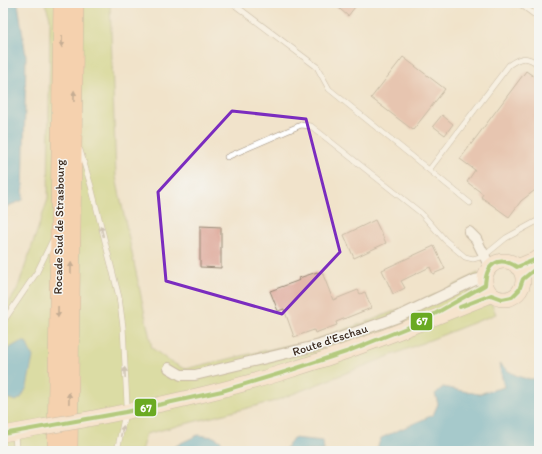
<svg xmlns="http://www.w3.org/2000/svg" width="542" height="454" viewBox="0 0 542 454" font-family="Itim,sans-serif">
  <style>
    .green { fill: #c2d275; stroke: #7e7e4a }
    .water { fill: #4ea9cc; stroke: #446a75 }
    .building { fill: #dca191 }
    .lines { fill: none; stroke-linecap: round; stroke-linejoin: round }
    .service-casing { stroke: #968674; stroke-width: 6 }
    .minor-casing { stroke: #968674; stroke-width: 12 }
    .secondary-casing { stroke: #968674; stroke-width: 16 }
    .trunk-casing { stroke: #968674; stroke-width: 18 }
    .service { stroke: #fff; stroke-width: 5 }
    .minor { stroke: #fff; stroke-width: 10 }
    .secondary { stroke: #fde4d1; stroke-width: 15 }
    .trunk { stroke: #fbbb8c; stroke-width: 17 }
    .secondary-bridge-casing { stroke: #968674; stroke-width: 16; stroke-linecap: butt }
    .secondary-bridge { stroke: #fde4d1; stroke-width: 15 }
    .bus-1-casing { stroke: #f6f6f2; stroke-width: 7 }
    .bus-1 { stroke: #6aaa22; stroke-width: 4 }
    .oneway { fill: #916b50 }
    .oneway2 { fill: #a79f9a }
    .marked { fill: none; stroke: #7b2cbf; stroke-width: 3; stroke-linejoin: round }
    .labels { text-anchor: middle; stroke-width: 3; stroke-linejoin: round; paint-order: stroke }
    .street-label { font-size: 12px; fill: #3b2a1e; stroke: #f6f6f2 }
    .line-badge { stroke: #f6f6f2; stroke-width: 1.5 }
    .badge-label { font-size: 11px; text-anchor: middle; font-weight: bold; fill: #fff }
  </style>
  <rect width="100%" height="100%" fill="#f6f6f2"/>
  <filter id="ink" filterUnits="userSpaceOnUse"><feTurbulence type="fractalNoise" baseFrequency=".025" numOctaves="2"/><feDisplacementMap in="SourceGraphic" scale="8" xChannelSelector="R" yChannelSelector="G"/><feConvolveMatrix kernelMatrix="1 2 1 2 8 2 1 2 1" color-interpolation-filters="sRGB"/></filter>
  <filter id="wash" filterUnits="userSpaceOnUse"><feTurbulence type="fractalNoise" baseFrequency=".012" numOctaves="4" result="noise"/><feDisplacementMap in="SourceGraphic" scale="16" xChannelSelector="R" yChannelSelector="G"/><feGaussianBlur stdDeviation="0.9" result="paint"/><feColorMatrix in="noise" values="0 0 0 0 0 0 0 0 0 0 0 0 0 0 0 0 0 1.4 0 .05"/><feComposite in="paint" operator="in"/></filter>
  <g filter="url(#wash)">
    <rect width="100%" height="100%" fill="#f1e3cb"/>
    <!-- green -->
    <path class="green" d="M45,3H110L116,177L152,348L169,361L185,369L285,346L302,345L372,320L440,293L478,273L496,314L275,401L146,434L141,451H3V312L17,290L48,199L50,18Z"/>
    <!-- water -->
    <path class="water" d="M3,3H18L26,56L23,200L3,208Z
      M20,342H26L33,357L27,387L21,398L16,401L3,397V362L8,349Z
      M499,364C511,373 523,382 539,378V451H376L381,438L433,415L438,404L435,394L443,387L478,394L504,387Z
      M198,435L214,437L221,441L224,451H167L183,442Z
      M293,438L323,441L324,451H284Z"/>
    <g id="blocks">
      <!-- building -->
      <path class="building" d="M333,3H358L348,16Z
        M403,57L445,89L413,130L371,98Z
        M526,71L539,80V187L521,201L509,217L481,197L483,194L467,182L475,170L460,159Z
        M442,115L453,124L445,135L433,126Z
        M375,220L386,243L354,258L344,235Z
        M200,226L221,227V268L200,267Z
        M434,246L445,269L433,274L430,267L401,281L405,288L393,294L382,270Z
        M317,272V273L322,272L333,300L358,290L360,294L365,292L371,308L336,322L337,325L315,333L314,330L294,337L284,309L278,311L270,291L300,280L299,278Z"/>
    </g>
  </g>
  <g filter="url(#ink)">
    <use href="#blocks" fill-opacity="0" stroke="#968674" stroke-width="1"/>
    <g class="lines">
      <!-- service casing -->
      <g class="service-casing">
        <path id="service" d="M232,3L317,67L329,89L429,170
          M519,3L539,18
          M80,150L91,186L119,297L123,327L127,404L117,451
          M227,157L301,125L311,126L421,213L445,240L465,257L473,259L484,256L506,238L539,220
          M470,203L429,170L509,65C522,56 527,56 539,65
          M3,322L37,272L52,241
          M15,433L16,451"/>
      </g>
      <!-- minor casing -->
      <g class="minor-casing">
        <path id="minor" d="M469,232L476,239L490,267
          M169,368L181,375H195L320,345L398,317L475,280L485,278"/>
      </g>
      <!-- secondary casing -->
      <g class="secondary-casing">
        <path id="secondary" d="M485 280a19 19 0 1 1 38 0a19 19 0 1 1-38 0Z
          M517,267L539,258
          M83,420C151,407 218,393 284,372C354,351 423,322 491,295
          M3,434L42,427"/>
      </g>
      <!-- trunk casing -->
      <g class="trunk-casing">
        <path id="trunk" d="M56,451L62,3
          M69,451L75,3"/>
      </g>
      <!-- service -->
      <use href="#service" class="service"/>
      <!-- minor -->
      <use href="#minor" class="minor"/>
      <!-- secondary -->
      <use href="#secondary" class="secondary"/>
      <!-- trunk -->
      <use href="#trunk" class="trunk"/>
      <!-- secondary-bridge casing -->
      <g class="secondary-bridge-casing">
        <path id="secondary-bridge" d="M42,427L83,420"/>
      </g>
      <!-- secondary-bridge -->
      <use href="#secondary-bridge" class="secondary-bridge"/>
      <!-- bus-1 casing -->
      <g class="bus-1-casing">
        <path id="bus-1" d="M460,307L491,295L502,299L512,297L519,290L523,279L539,266
          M3,434L126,412L222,391L285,372L346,352L419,323L485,285C486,264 498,255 517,267L539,258"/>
      </g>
      <!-- bus-1 -->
      <use href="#bus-1" class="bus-1"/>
    </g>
    <!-- one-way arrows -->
    <defs><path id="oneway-solid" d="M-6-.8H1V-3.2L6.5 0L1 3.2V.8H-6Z"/></defs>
    <g class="oneway">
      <use href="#oneway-solid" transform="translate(62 42) rotate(91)"/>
      <use href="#oneway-solid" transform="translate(74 96) rotate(-89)"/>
      <use href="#oneway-solid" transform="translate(71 268) rotate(-89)"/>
      <use href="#oneway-solid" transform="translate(58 312) rotate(91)"/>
      <use href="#oneway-solid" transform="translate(69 398) rotate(-89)"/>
    </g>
    <g class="oneway2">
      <use href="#oneway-solid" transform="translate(102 231) rotate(-104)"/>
      <use href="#oneway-solid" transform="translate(125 373) rotate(-93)"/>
      <use href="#oneway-solid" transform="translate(122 431) rotate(-76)"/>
    </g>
  </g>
  <!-- marked area -->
  <path d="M0 0H542V454H0ZM232,111L306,119L340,252L282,314L166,281L158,192Z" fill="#f1e3cb" fill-opacity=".55" fill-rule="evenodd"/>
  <path class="marked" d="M232,111L306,119L340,252L282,314L166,281L158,192Z"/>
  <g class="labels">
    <!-- street labels -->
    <g class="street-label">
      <text transform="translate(59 227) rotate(-89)" y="4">Rocade Sud de Strasbourg</text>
      <text transform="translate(330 340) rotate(-18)" y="4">Route d'Eschau</text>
    </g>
  </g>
  <g class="line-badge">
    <rect x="410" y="312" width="23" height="19" rx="4" fill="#6aaa22"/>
    <rect x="134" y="398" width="23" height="19" rx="4" fill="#6aaa22"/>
  </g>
  <g class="badge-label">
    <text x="422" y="325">67</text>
    <text x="146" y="412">67</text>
  </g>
  <!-- margin -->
  <rect width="542" height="454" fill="none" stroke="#f6f6f2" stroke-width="16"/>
</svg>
